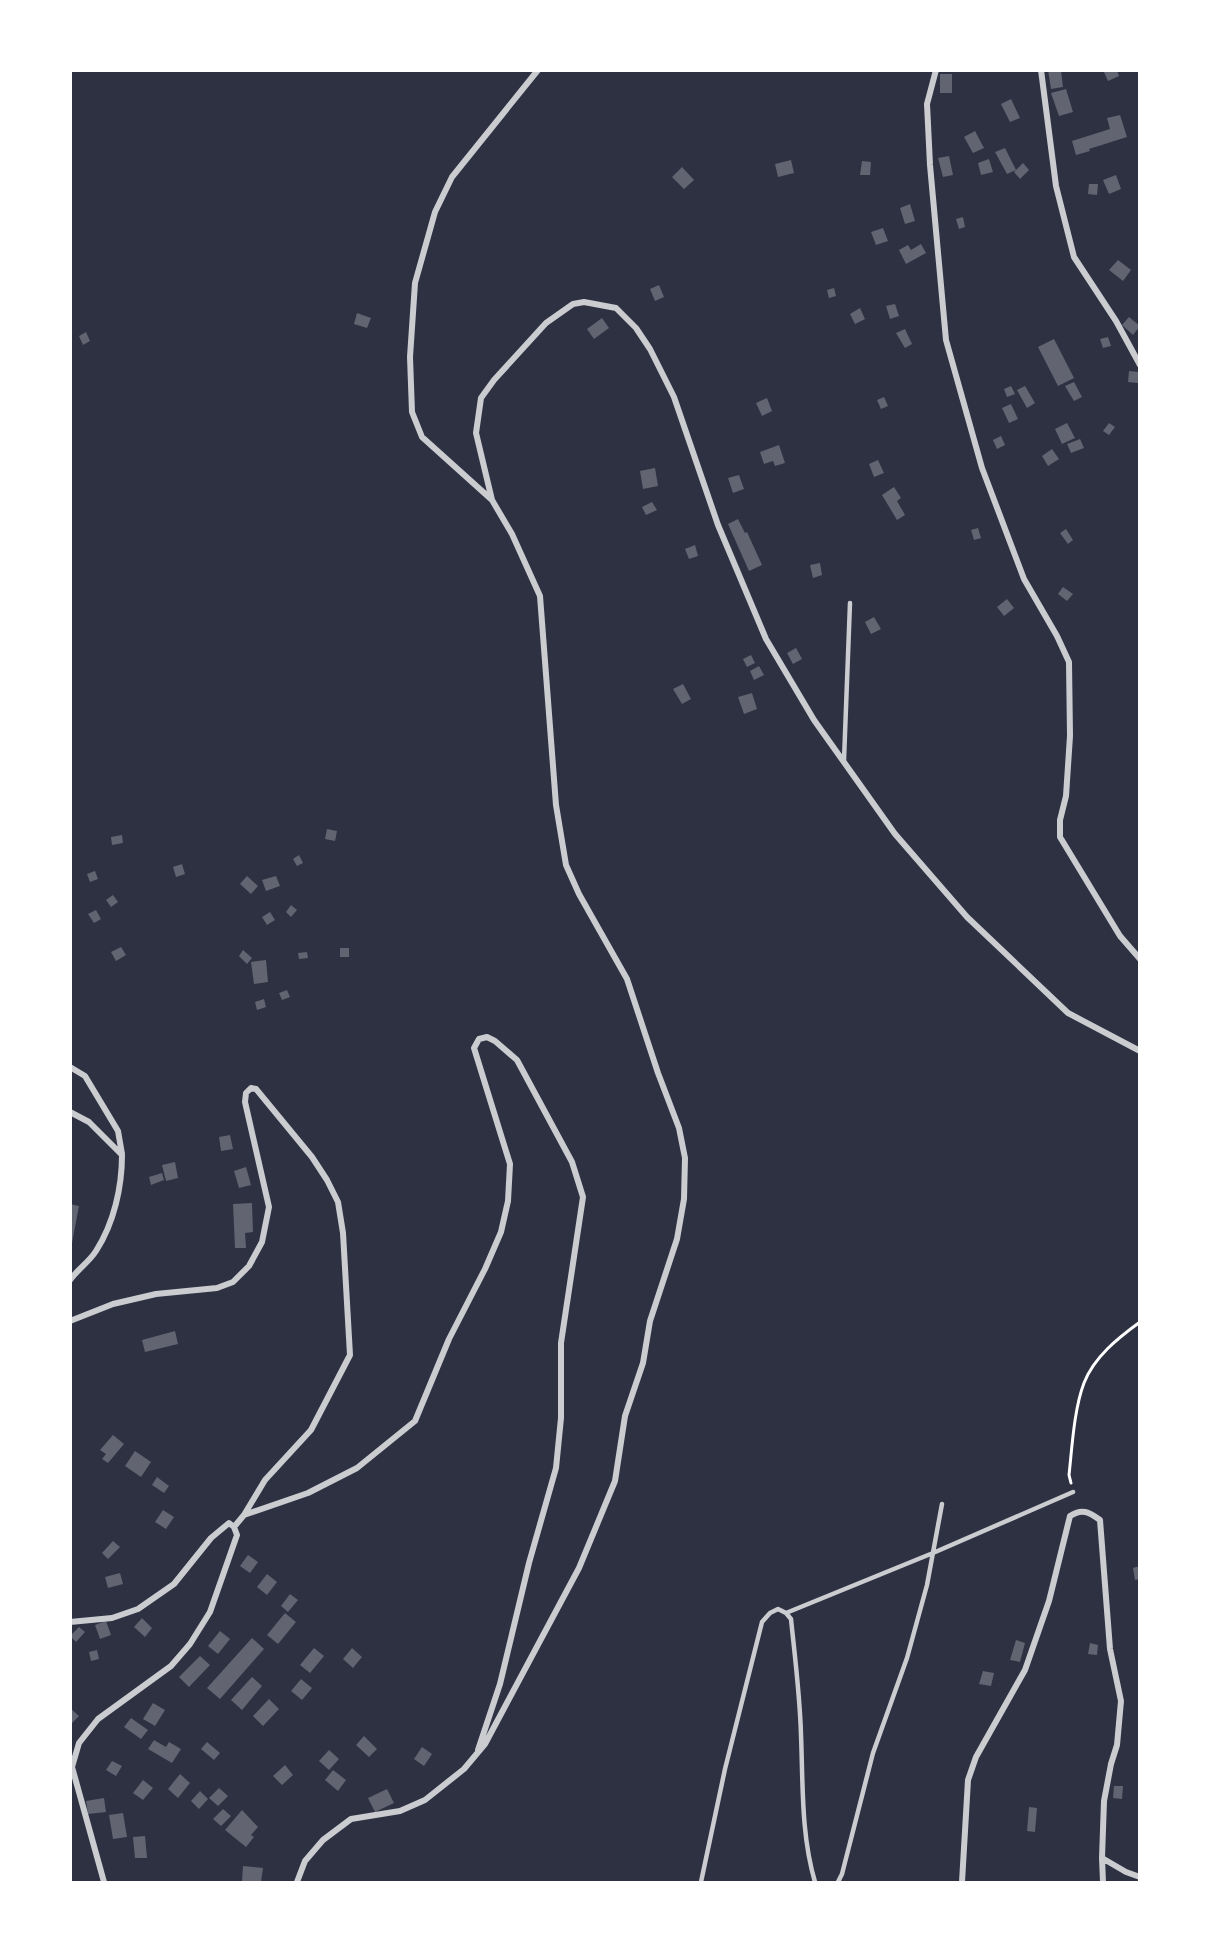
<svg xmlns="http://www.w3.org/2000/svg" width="1210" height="1953" viewBox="0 0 1210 1953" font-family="'PT Sans Narrow',sans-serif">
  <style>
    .building { fill: #626471 }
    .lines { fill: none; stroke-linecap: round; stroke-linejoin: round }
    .path { stroke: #fff; stroke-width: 3 }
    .service { stroke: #caccd0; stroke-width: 4.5 }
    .minor { stroke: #caccd0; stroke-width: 6 }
  </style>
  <rect width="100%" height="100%" fill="#2d3142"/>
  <!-- building -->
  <path class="building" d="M1048,70L1061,71L1063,87L1051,89Z
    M1103,70H1117L1119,76L1108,81Z
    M940,74H952V93H940Z
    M1066,89L1073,112L1059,116L1051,93Z
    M1011,99L1020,118L1010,122L1001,104Z
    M1120,115L1127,137L1089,149L1090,151L1076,155L1072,141L1110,129L1107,118Z
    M975,131L984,148L973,153L964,137Z
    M1005,148L1016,170L1007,174L995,152Z
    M949,156L953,175L943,177L938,158Z
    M989,159L993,172L981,175L978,163Z
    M791,160L794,173L778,177L775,164Z
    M862,161L871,162L870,175H860Z
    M1023,163L1029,170L1020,179L1014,172Z
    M682,167L694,180L684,189L672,177Z
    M1116,175L1121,189L1109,194L1103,180Z
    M1089,184H1098L1097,195L1088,194Z
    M910,204L915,221L905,224L900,208Z
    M963,217L965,227L959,229L956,219Z
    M883,228L888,241L876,245L871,232Z
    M921,244L926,253L906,264L899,250L908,245L911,250Z
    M1118,260L1131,270L1123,281L1109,270Z
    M659,285L664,297L655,301L650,289Z
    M834,288L836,296L829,298L827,290Z
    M895,304L899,316L890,319L886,306Z
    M860,308L865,319L855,324L850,314Z
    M357,313L371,318L367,328L354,324Z
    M1129,317L1140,326L1133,335L1122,325Z
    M602,318L609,328L594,339L587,329Z
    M905,329L912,344L905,348L896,333Z
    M86,332L90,341L83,345L79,336Z
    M1108,337L1111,346L1103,348L1100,339Z
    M1054,339L1074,378L1058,386L1038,347Z
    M1129,371L1139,372L1138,383L1128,382Z
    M1074,382L1082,397L1074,401L1065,386Z
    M1011,386L1015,394L1007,397L1004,389Z
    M1025,386L1035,403L1027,408L1017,390Z
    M884,397L888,406L881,409L877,400Z
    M767,398L772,411L762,416L756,403Z
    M1011,404L1018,419L1009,423L1002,408Z
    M1067,423L1075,438L1062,444L1055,429Z
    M1109,423L1115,427L1109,435L1103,431Z
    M1001,436L1005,445L997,449L993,440Z
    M1080,439L1084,448L1071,453L1067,444Z
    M779,445L785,463L775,466L773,461L764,464L760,452Z
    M1052,449L1059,459L1048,466L1042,456Z
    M878,460L884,473L874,477L869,464Z
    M655,468L658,486L643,489L640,471Z
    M739,475L744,489L733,493L728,478Z
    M894,487L901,498L897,501L905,515L897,520L882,495Z
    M652,502L657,510L646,515L642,507Z
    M738,519L745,533L747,532L762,565L749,571L728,524Z
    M978,528L981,538L974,540L971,530Z
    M1066,529L1073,540L1068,544L1060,533Z
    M695,545L698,556L689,559L685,549Z
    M820,563L822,575L813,578L810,565Z
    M1063,587L1073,594L1067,601L1058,594Z
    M1007,599L1014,608L1004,616L997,607Z
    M874,617L881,629L871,634L865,622Z
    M796,648L802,659L793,664L787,653Z
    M751,655L755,663L747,667L743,659Z
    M759,666L764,675L754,680L750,671Z
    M683,684L691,699L682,704L673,689Z
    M752,693L757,709L744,714L738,697Z
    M327,829L337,831L335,841L325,839Z
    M122,835L123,843L112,845L111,837Z
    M299,855L303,863L297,866L293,859Z
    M182,864L185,874L176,877L173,867Z
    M95,871L98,879L90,882L87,874Z
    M247,876L258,886L251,894L240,884Z
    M276,876L280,886L266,891L262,880Z
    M113,895L118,902L111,907L106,900Z
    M291,905L297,910L291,917L286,912Z
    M96,910L101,919L94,923L88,914Z
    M270,912L275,920L267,925L262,917Z
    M121,947L126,955L116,961L111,952Z
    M340,948H349V957H340Z
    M243,950L252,958L247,964L239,956Z
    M307,952L308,958L299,959L298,953Z
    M266,960L268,982L254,984L251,962Z
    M287,990L290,997L282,1000L279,993Z
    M264,999L266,1007L257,1010L255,1002Z
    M230,1135L233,1149L221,1151L219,1137Z
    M175,1162L178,1178L166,1181L162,1165Z
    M246,1167L251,1185L239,1188L234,1171Z
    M162,1173L164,1180L151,1185L149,1177Z
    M252,1203L253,1232L245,1233L246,1248H235L233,1204Z
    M70,1204L79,1206L72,1243H70Z
    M175,1331L178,1344L145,1352L142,1340Z
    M113,1435L124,1444L108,1463L102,1459L106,1454L100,1450Z
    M135,1451L151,1462L141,1477L125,1466Z
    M157,1477L169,1486L164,1493L152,1485Z
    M163,1510L174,1517L166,1529L155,1522Z
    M113,1541L120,1547L108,1559L102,1553Z
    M248,1555L258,1562L250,1573L240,1566Z
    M1140,1566V1579L1135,1580L1133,1568Z
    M120,1573L123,1584L108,1588L105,1577Z
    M267,1574L277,1582L267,1595L257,1587Z
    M290,1594L298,1600L288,1612L281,1606Z
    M285,1613L296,1622L278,1644L267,1635Z
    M142,1618L152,1628L145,1637L134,1627Z
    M106,1621L111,1635L100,1639L95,1625Z
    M79,1627L85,1632L76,1642L70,1636Z
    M220,1631L230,1639L218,1654L208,1646Z
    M252,1638L264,1649L220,1699L207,1688Z
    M1016,1640L1025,1643L1020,1662L1010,1660Z
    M1090,1643L1098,1645L1097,1655L1088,1654Z
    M314,1648L324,1656L310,1673L300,1665Z
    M352,1648L362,1657L353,1668L343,1659Z
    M97,1650L99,1659L91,1661L89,1652Z
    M200,1656L210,1665L189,1687L179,1677Z
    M983,1671L994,1673L991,1686L979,1684Z
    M252,1677L262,1686L242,1710L231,1700Z
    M301,1679L312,1688L302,1700L291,1691Z
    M269,1699L279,1709L263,1726L253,1716Z
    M153,1703L165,1710L155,1726L143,1719Z
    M70,1708L79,1716L70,1725Z
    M131,1718L148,1730L141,1739L124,1727Z
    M364,1736L377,1749L369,1757L356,1745Z
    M154,1740L166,1747L169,1742L181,1749L172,1763L148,1749Z
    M207,1742L220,1753L214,1760L201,1749Z
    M422,1747L432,1754L424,1766L414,1759Z
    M329,1750L339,1759L329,1770L319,1761Z
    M112,1761L122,1766L116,1776L106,1770Z
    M285,1765L293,1775L282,1785L273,1776Z
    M333,1770L346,1780L338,1791L325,1780Z
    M180,1774L190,1783L178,1798L168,1789Z
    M143,1780L153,1788L143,1800L133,1793Z
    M1114,1786H1123L1122,1799L1113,1798Z
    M219,1788L228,1796L218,1806L209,1798Z
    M387,1789L394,1803L375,1812L368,1798Z
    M200,1791L208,1799L199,1809L191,1801Z
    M104,1798L106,1812L88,1814L86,1801Z
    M1029,1807L1037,1808L1035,1832L1027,1831Z
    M223,1809L231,1816L221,1826L213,1819Z
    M242,1810L258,1827L251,1835L254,1837L246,1847L225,1830Z
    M123,1813L127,1837L113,1839L109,1815Z
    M145,1836L147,1858H135L133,1837Z
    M243,1866L263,1868L261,1882H242Z"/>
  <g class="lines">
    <!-- path -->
    <path class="path" d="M1071,1483L1069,1475C1072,1448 1074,1409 1084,1383C1094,1357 1118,1338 1140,1322"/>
    <!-- service -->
    <path class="service" d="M844,760L850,603
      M786,1613L933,1553L1073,1492
      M701,1882L725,1769L762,1622L770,1613L778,1609L786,1613L791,1619C795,1658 800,1696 801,1735C803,1784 801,1835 815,1882
      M838,1882L842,1874L873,1753L907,1658L927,1585L942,1504"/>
    <!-- minor -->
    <path class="minor" d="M936,70L927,104L930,165L946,340L982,468L1024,579L1057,636L1069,662L1070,736L1066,796L1060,820V837L1120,936L1140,959
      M1041,70L1056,186L1074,257L1116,321L1140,365
      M492,500L422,437L412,412L410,357L415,283L435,212L452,177L538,70
      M70,1067L85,1076L118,1131L122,1154
      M70,1112L89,1122L122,1155C122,1187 114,1223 96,1251C89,1262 78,1269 70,1280
      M70,1321L113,1304L156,1294L217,1288L233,1282L249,1266L262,1242L269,1207L245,1102L246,1093L251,1088L256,1089L312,1157L327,1180L338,1202L343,1233L350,1355L311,1430L265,1480L244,1515
      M234,1527L244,1515L308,1493L357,1468L415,1421L449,1339L485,1269L501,1232L508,1201L510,1164L474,1048L479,1039L487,1037L495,1041L517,1060L572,1162L583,1197L561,1343V1418L556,1468L529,1563L500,1684L478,1750
      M70,1622L112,1618L138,1609L174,1584L211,1538L229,1523L234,1527L237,1535L210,1612L190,1644L171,1666L98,1719L79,1743L72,1767L104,1882
      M1102,1858L1103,1882
      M297,1882L305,1861L323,1840L351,1819L400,1811L425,1800L464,1769L485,1744L579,1568L615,1481L625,1416L643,1363L650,1321L677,1239L684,1199L685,1158L679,1128L658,1073L627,979L579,894L566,865L556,805L540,596L512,534L492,500L476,433L481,398L494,380L546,323L573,304L584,302L616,308L636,328L650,349L674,397L718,525L766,639L814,720L895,834L967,917L1068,1013L1140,1051
      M962,1882L968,1780L976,1757L1025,1670L1049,1601L1070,1516C1082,1508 1089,1512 1100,1520L1110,1649L1121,1701L1117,1745L1111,1764L1104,1801L1102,1858L1126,1872L1140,1877"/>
  </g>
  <!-- border -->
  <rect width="1210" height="1953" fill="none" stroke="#ffffff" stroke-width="144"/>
</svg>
